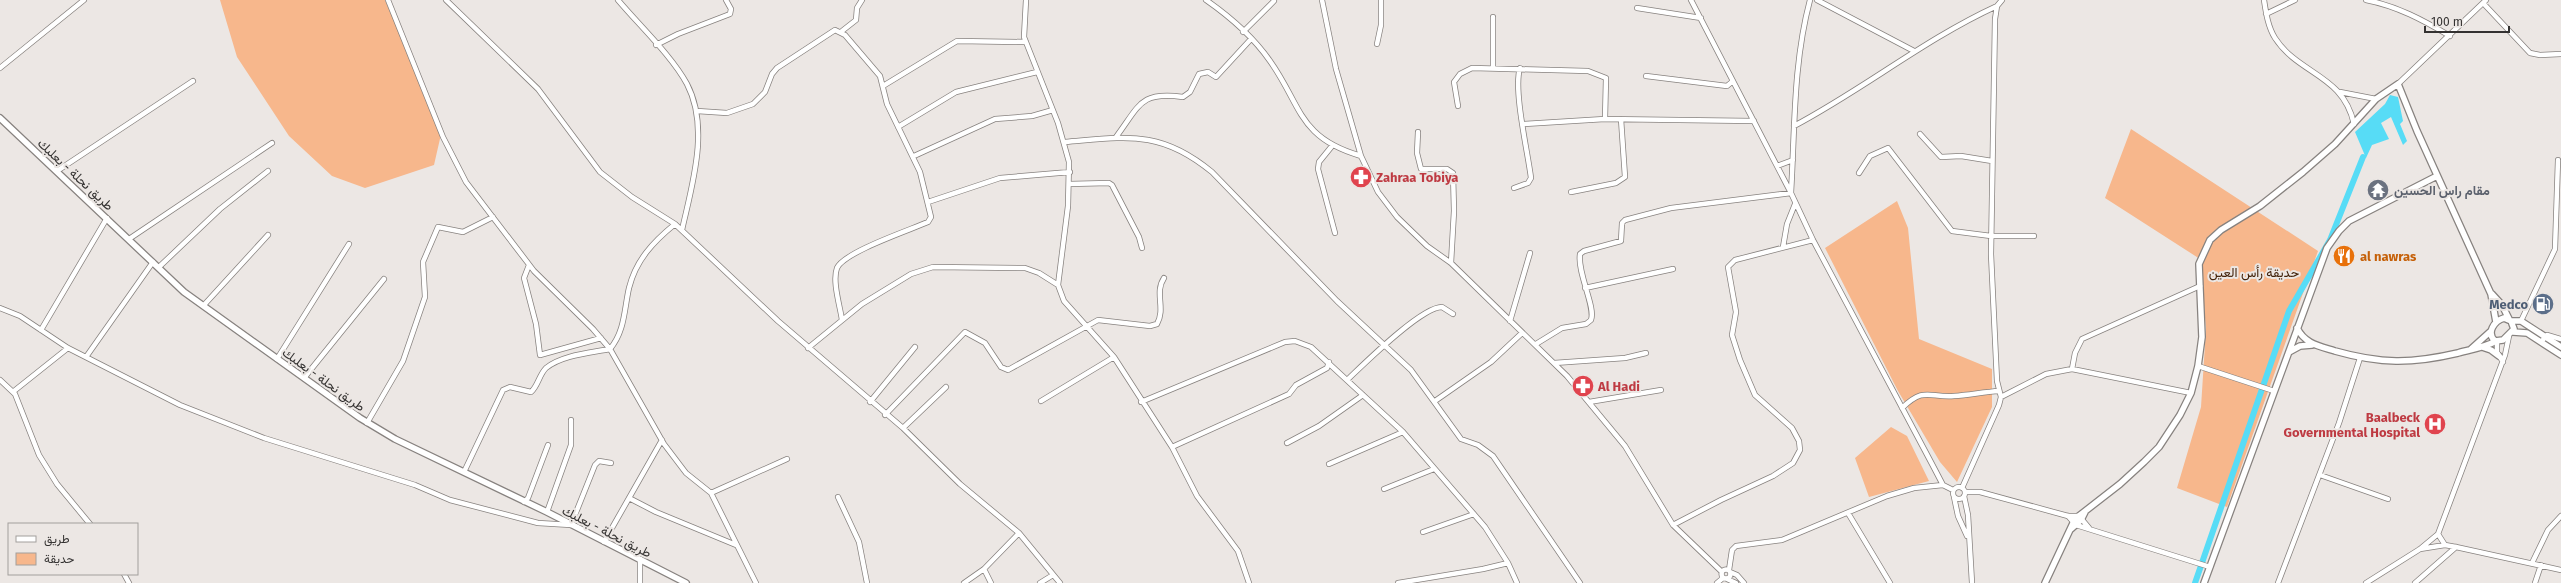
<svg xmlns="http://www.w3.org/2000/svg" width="2561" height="583" viewBox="0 0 2561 583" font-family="'Fira Sans',Vazirmatn,sans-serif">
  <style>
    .green { fill: #f7b78c }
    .water { fill: #57dcf6 }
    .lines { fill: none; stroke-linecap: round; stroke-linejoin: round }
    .canal { stroke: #57dcf6; stroke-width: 6 }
    .minor-casing { stroke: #87827f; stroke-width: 6 }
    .tertiary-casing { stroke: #87827f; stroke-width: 8 }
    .minor { stroke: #fff; stroke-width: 4.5 }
    .tertiary { stroke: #fff; stroke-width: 5.5 }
    .labels { text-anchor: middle; stroke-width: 4; stroke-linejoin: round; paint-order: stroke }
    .street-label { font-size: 13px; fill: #343231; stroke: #ece7e4 }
    .health-label { font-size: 13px; font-weight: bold; fill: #be3a42; stroke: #ece7e4; text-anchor: start }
    .worship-label { font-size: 13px; font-weight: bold; fill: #5b616d; stroke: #ece7e4; text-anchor: start }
    .food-label { font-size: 13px; font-weight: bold; fill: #c56008; stroke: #ece7e4; text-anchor: start }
    .park-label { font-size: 13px; fill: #43230b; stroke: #ece7e4 }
    .service-label { font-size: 13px; font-weight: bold; fill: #4e5e75; stroke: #ece7e4; text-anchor: end }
  </style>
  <rect width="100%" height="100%" fill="#ece7e4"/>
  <!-- green -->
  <path class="green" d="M220,0H385L442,130L434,165L365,188L332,176L289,136L237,57Z
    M2131,129L2318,251L2227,507L2177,488L2201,407L2206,329L2200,259L2105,198Z
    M1897,201L1908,228L1919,339L1992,369V407L1957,482L1940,462L1898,391L1825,248Z
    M1891,427L1907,436L1929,481L1869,497L1855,458Z"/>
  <!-- water -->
  <path class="water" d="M2390,95L2398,97L2403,121L2400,124L2407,141L2403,145L2391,117L2381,123L2389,139L2372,145L2366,158L2355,132L2385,104Z"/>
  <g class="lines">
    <!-- canal -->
    <path class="canal" d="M2195,583L2289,311L2330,240L2363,157"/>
    <!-- minor casing -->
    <g class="minor-casing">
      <path id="minor" d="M388,0L443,137L466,182L534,271L593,329L610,349C590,353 562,355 546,368C539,375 538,386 531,392L510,387L503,390L464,472
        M446,0L538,89L600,172L632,197L675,224
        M618,0C639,25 672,56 687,84C710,128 692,185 682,230
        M1026,0L1024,37L1058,123L1069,162L1068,206L1058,285L1064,301L1114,357L1172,447L1197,496L1238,551L1249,583
        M1206,0C1229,16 1254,38 1270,61C1302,106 1298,138 1361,156L1378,192L1397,217L1427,246L1451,263L1567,376L1625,446L1673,525L1722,572
        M1322,0L1336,69L1361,156
        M1691,0L1791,193L1813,240L1932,464L1943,485L1953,490
        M1817,0L1914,51
        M2264,0C2266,13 2268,27 2275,38C2299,75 2343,74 2354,124
        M2366,0C2397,6 2423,20 2450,36
        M2483,3L2530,53L2540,55L2561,54
        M1637,8L1701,18
        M2266,14L2295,0
        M842,31L856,20L857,8L862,0
        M1243,32L1274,1
        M1377,44L1381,25V0
        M656,45L678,34L730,14L731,9L726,0
        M1493,67V17
        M0,68L84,0
        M1646,76L1727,86L1733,81
        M2398,84L2486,0
        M883,86L957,41L1026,42
        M2340,92L2376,99
        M1458,106L1454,82L1460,74L1472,68L1588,71L1606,78L1605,119
        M697,111L727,113L753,104L765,92L772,74L777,68L835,30L845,35L880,76L887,104L920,172L931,217L928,222C910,230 844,252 837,268C832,281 840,306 842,320
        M1524,124L1605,119L1754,121
        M1794,126C1864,89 1925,39 1997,6
        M898,127L956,92L1037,72
        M1418,132L1417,153L1421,169H1447L1453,173L1454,211L1451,263
        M1920,134L1941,157L1961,156L1992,161
        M1116,137C1140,105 1140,91 1183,97L1190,92L1199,74L1208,72L1216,77L1251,39
        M1065,142C1126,137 1160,129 1212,172L1337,301L1411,370L1461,439L1478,445L1493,456L1580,583
        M1332,146L1319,162L1318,169L1335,233
        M914,156L995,119L1032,116L1053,110
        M1777,166L1793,160
        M57,171L193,81
        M1859,173L1870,156L1888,148L1952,231L1991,236H2034
        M1069,184L1109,183L1112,185L1139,237L1142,248
        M1514,188L1528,183L1531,178C1528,153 1513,90 1520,68
        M1571,192L1616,183L1625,177L1621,119
        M928,202L1000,178L1070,172
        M129,239L272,143
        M1783,247L1787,224L1795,204
        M529,265L524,278L536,324L540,355L601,338
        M159,267L220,209L268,171
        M1585,288L1673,269
        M204,305L268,235
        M0,308L20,316L68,348L180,405L264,438L415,485L450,500L538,523L571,525L595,465L599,461L611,463
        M1510,321L1530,253
        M2521,321L2555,249L2558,160
        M41,330L107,218
        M2497,341V352L2503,362
        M2541,342L2547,335L2561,339
        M1536,344L1562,328L1586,324L1591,320C1596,307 1577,273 1580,254L1584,251L1621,241L1622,223L1625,220L1671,208L1791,193C1795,128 1793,64 1810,0
        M808,348L862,304L911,274L933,267L1025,268L1039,273L1058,285
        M86,357L153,262
        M277,359L349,244
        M1554,363L1625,358L1646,353
        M2198,366L2274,391
        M2072,369L2075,353L2082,339L2200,286
        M304,378L384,279
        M0,380L15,394L39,455L57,484L90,524
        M1347,380C1364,364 1421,307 1442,307L1453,314
        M14,391L68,348
        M2001,397L2046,374L2072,369L2191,393
        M1041,401L1114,357
        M1435,401L1491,362L1522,333
        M870,402L915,347
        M1141,402L1285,342L1295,341L1311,347L1403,432L1485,527L1508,563L1517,583
        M1589,402L1661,390
        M1902,408C1925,386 1929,398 1954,396C1969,395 1984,392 1999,391
        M885,415L965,332L985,343L1001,367L1008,370L1098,320L1150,326L1157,324C1166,308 1154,293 1164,278
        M367,423L403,361L425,297L423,262L438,227L463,232L493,217
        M903,428L946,387
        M1287,443L1319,426L1363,395
        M1172,447L1289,394L1296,385L1327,368L1329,362
        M1329,464L1403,432
        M2320,475L2388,499
        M1953 493a6 6 0 1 1 12 0a6 6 0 1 1-12 0Z
        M1962,488L1999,405L2001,397L1997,381L1991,254L1995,19L1997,6L2002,0
        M1384,489L1434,469
        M1965,492H1980L2068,516H2079L2089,528
        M711,493L787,459
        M1964,496L1968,515L1972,583
        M838,497L859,542L867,583
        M1954,497L1958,516L1967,536
        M629,498L656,512L736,545
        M524,502L528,498L548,445
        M547,512L571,445V420
        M1848,513L1890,583
        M2068,516L2076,525L2210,567
        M1673,525L1721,500L1773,476L1793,463L1800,450L1799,441L1792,428L1755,395L1740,360L1732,335L1736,312L1728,267L1735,260L1813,240
        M1423,532L1474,514
        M2438,534L2445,545
        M604,542L662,440
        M2420,549L2445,545L2456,547L2561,570
        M2532,563L2548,530L2561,516
        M984,569L991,583
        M1721.5 574a4.5 4.5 0 1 1 9 0a4.5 4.5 0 1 1-9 0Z
        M1729,570L1732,550L1736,546L1782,540L1887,496L1914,488L1943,485
        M1730,572L1737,575L1744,583
        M124,574L129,583
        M1727,579L1736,583
        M640,583V559
        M756,583L711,493L686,473L664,444L610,349C625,331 624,310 629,288C636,260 653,242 675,224L778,321L903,428L960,484L1019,533L1060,583
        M964,583L984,569L1019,533
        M1040,583L1053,575
        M1398,583L1483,569L1508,563
        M1717,583L1723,578
        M2278,583L2339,423L2360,358
        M2366,583L2420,549L2438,534L2505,355L2509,336
        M2415,583L2456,547
        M2535,583L2541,565"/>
    </g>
    <!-- tertiary casing -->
    <g class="tertiary-casing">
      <path id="tertiary" d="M0,118L184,292L360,418L395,439L547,512L686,583
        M2492,294L2502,305L2509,319
        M2504,318L2511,321L2514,329L2503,340L2495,341C2486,333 2494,321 2504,318Z
        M2511,321H2521L2561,347
        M2297,328C2305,344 2319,346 2335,351C2381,364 2411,364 2458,353C2471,349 2484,348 2496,341
        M2513,332L2527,333L2561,355
        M2482,347L2491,350L2499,356
        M2471,349L2491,331
        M2289,352L2300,346L2312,345
        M2071,529L2081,520L2085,512
        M2045,583L2075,519L2120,484L2144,462L2159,447L2180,415L2191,393L2198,366L2202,337L2199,264L2210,240L2221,230L2260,206L2303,172L2335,144L2376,99L2398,84L2417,131L2491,294L2496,322
        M2204,583L2327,248L2339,231L2349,221L2437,176"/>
    </g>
    <!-- minor -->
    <use href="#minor" class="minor"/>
    <!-- tertiary -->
    <use href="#tertiary" class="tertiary"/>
  </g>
  <!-- icons -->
  <defs>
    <g id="pharmacy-disc" transform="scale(1.15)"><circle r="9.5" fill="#e0444e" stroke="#ece7e4"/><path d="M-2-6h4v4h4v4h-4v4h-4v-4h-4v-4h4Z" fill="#fff"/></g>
    <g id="temple-disc" transform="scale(1.15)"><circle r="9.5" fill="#6b7280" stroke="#ece7e4"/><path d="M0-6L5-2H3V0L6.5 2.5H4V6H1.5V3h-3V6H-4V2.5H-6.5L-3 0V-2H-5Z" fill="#fff"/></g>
    <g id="restaurant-disc" transform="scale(1.15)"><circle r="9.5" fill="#e8710a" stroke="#ece7e4"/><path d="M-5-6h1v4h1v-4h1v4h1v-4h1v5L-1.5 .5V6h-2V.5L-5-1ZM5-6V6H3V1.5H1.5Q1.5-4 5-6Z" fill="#fff"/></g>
    <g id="fuel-disc" transform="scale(1.15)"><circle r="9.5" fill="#5c6f8a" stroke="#ece7e4"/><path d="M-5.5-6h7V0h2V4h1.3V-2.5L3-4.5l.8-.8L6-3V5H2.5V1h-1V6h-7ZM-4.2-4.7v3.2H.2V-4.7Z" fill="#fff"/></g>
    <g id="hospital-disc" transform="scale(1.15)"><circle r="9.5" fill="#e0444e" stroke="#ece7e4"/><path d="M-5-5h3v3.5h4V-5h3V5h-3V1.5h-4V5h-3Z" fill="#fff"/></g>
  </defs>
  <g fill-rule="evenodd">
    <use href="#pharmacy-disc" x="1361" y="177"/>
    <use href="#temple-disc" x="2378" y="190"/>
    <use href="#restaurant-disc" x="2344" y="256"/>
    <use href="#fuel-disc" x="2543" y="304"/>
    <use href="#pharmacy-disc" x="1583" y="386"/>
    <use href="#hospital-disc" x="2435" y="424"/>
  </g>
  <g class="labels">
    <!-- street labels -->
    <g class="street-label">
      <text transform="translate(76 174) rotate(43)" y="5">طريق نحلة - بعلبك</text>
      <text transform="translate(324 379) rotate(36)" y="5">طريق نحلة - بعلبك</text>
      <text transform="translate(607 531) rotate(27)" y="5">طريق نحلة - بعلبك</text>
    </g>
    <!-- health labels -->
    <g class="health-label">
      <text x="1376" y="182">Zahraa Tobiya</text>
      <text x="1598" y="391">Al Hadi</text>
      <text x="2420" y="422" text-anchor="end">Baalbeck<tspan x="2420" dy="15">Governmental Hospital</tspan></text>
    </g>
    <!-- worship labels -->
    <g class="worship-label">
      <text x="2394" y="195">مقام راس الحسين</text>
    </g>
    <!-- food labels -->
    <g class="food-label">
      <text x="2360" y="261">al nawras</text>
    </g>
    <!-- park labels -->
    <g class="park-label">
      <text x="2254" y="277">حديقة رأس العين</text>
    </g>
    <!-- service labels -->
    <g class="service-label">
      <text x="2528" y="309">Medco</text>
    </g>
  </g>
  <!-- legend -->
  <rect x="8" y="523" width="130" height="52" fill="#ece7e4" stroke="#a29f9c"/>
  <rect x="16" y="536" width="20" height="6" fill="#ffffff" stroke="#a29f9c"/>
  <text x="44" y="543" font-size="12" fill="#343231">طريق</text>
  <rect x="16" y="553" width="20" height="12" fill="#f7b78c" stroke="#a29f9c"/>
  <text x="44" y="563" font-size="12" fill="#343231">حديقة</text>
  <!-- scale -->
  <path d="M2425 26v6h84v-6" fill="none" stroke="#343231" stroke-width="2"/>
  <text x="2431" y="26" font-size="12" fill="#343231" stroke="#ece7e4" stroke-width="3" paint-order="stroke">100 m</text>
</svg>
